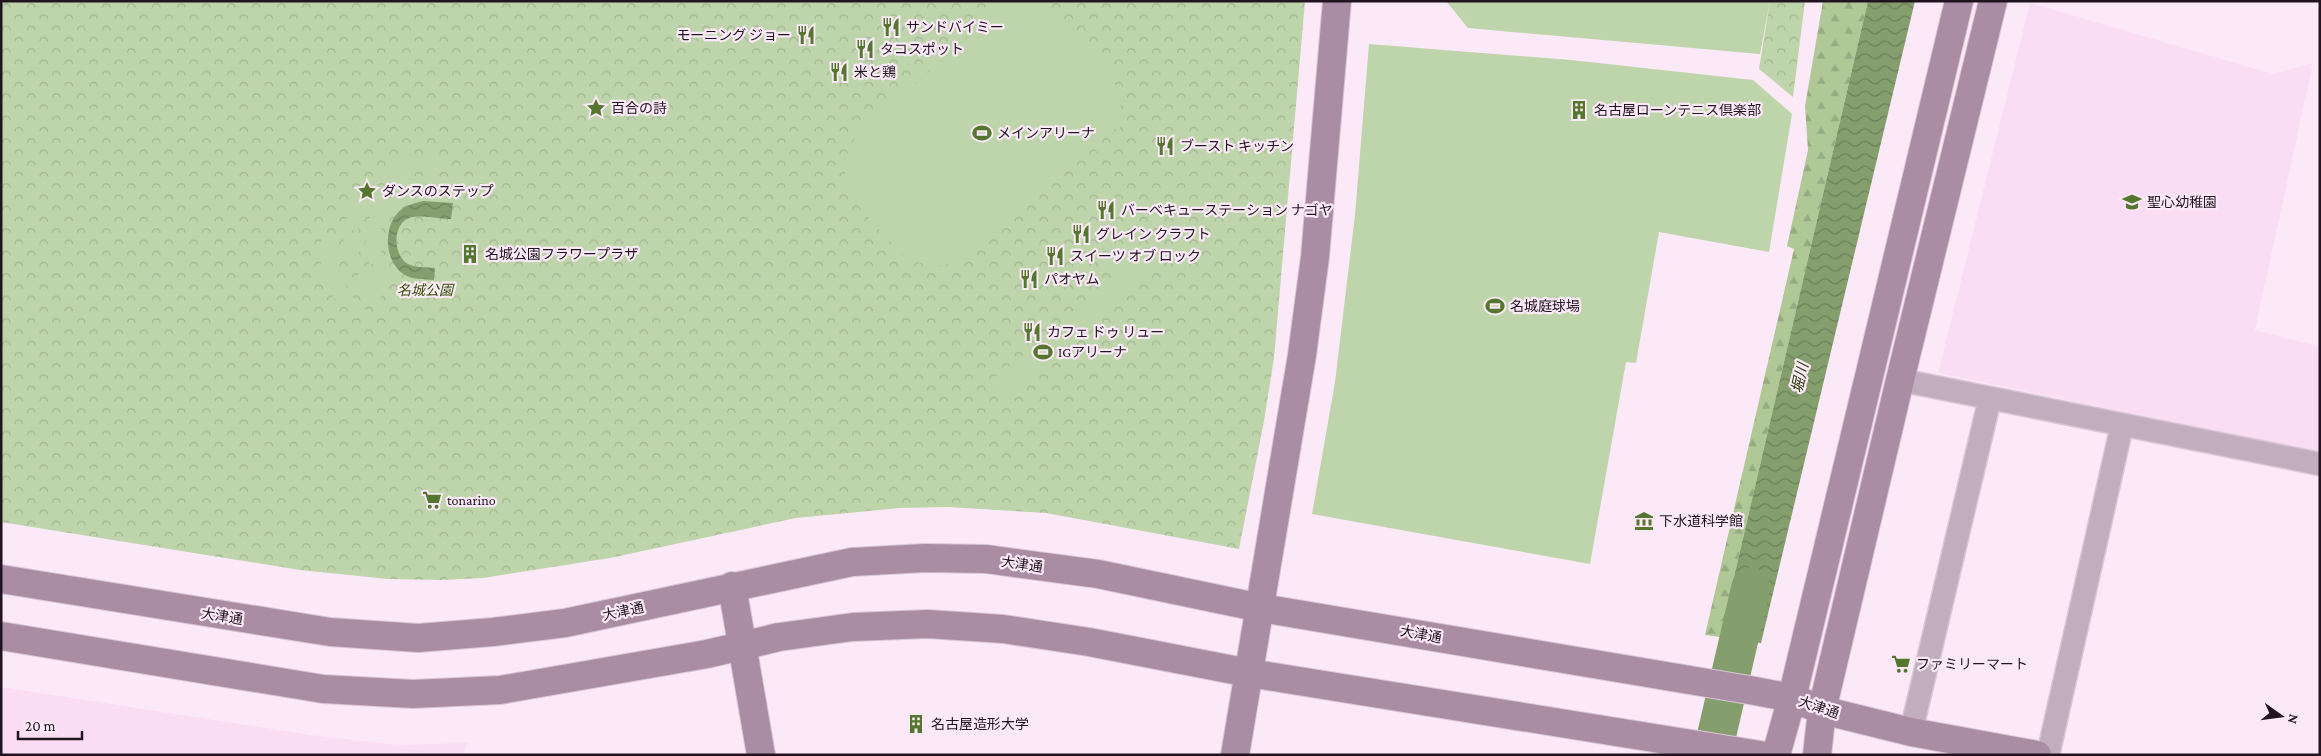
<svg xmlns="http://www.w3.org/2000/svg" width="2321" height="756" viewBox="0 0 2321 756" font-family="'Crimson Pro','Noto Sans JP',serif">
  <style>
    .built { fill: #fbdcf5 }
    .forest { fill: url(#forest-firs) }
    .park { fill: url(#park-crowns) }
    .garden { fill: #bed4aa }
    .water { fill: url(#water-waves) }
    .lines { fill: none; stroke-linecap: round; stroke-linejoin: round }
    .river { stroke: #859e6d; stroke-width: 39 }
    .street-casing { stroke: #d9c7d5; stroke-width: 25 }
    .secondary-casing { stroke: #d9c7d5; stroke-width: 30 }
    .street { stroke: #c1adbd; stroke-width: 22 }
    .secondary { stroke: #aa8ca4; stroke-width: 28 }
    .labels { text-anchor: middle; stroke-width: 4.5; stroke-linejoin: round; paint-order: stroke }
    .poi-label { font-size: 14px; fill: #20151e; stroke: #fce9f8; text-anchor: start }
    .park-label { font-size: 14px; font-style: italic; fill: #314e00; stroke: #fce9f8 }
    .street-label { font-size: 14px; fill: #20151e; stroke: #fce9f8 }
    .water-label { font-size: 15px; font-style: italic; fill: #233a02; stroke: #fce9f8 }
  </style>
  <defs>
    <pattern id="forest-firs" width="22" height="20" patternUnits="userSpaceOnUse" patternTransform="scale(1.25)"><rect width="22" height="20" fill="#afc896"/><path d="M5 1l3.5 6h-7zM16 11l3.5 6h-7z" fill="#96ab81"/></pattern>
    <pattern id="park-crowns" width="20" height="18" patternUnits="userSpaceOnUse" patternTransform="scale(1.25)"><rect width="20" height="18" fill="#bed4aa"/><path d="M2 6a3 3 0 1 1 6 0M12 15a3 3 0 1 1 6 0" fill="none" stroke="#a3b592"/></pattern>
    <pattern id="water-waves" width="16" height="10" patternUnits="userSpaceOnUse" patternTransform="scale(1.25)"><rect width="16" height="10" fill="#859e6d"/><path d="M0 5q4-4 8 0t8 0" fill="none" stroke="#6c8059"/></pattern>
  </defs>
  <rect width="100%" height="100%" fill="#fce9f8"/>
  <!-- built -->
  <path class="built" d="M2030,3L2273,74L2313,63L2255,330L2320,347V452L1938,373Z
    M1,687L310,735L396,745L467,743L464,755H1Z"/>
  <!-- forest -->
  <path class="forest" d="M1823,1H1868L1720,637L1705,635L1794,249L1787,246L1808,150L1805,106Z"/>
  <!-- park -->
  <path class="park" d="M1,1H1305L1274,358L1264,421L1239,549L1046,513L948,507L900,508L796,518L610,558L483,578L442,580L388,579L300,570L1,522Z
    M1770,1H1805L1793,97L1759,69Z"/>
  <!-- garden -->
  <path class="garden" d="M998,1H1038L1054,9L1110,72L1121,99L1120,131L1107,127L1097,152L1089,144L966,257L951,264L934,266L916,262L900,253L854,201L846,182L844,166L848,151L856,136L982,25L975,17L999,9Z
    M1446,1H1770L1760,54L1468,28Z
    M1369,44L1571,60L1753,80L1792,114L1769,252L1659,232L1636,363L1626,362L1590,564L1312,514L1335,382L1355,215Z
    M416,156L446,158L444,172C422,170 404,172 384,183L375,172L390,164Z
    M369,177L379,189C367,200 360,214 358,230L343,229L352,199Z
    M419,178L444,180L443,193L420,192L398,201L388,190L402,182Z
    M383,195L393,206L386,213L380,233L366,230L374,204Z
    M325,235L335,236L338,266L342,277L333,282L322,276L320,242Z
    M343,237L357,238L360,260L363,268L349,274Z
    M365,238L380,240L383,259L370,265L367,258Z
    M1133,247L1147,263L1153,256L1159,263L1004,399L988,383L1067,320L1120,274L1112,263Z
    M385,263L395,277L387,289L376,278L371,269Z
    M364,272L369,282L382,295L374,307L357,291L351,278Z
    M344,281L351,295L370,314L366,320L333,298V286Z"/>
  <!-- water -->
  <path class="water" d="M1868,1H1915L1761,643L1720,637Z
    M423,201L453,203L451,219C440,219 424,215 412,217C392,221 392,255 408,264C416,268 427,267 435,268L434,280C426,279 415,280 407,276C384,265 381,225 402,209C407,205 416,203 423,201Z"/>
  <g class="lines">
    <!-- river -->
    <path class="river" d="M1712,755L1751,587"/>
    <!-- street casing -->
    <g class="street-casing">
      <path id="street" d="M1900,380L2320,464
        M1911,732L1990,398
        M2048,755L2122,425"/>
    </g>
    <!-- secondary casing -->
    <g class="secondary-casing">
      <path id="secondary" d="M1,579L330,632L418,638L493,632L565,623L852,562L925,558L986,559L1098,574L1261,608L1755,691L1792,698L1822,710L1911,732L2037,755
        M732,586L761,755
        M1,636L323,689L413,694L500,690L707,654L779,637L853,627L928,624L1003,629L1089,642L1249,673L1760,755
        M1235,755L1302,355L1315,257L1337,1
        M1776,755L1792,698L1959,1
        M1817,755L1822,710L1900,380L1993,1"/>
    </g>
    <!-- street -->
    <use href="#street" class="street"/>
    <!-- secondary -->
    <use href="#secondary" class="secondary"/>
  </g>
  <!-- icons -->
  <defs>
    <g id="restaurant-bare" transform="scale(1.5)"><path d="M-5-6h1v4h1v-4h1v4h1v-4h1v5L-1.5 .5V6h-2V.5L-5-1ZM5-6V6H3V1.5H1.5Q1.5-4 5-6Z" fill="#55762e" stroke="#fce9f8" stroke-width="2.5" paint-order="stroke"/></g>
    <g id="sight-bare" transform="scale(1.5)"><path d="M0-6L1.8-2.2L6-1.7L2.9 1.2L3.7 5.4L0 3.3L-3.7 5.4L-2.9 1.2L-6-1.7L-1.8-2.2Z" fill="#55762e" stroke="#fce9f8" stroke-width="2.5" paint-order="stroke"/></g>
    <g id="building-bare" transform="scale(1.5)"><path d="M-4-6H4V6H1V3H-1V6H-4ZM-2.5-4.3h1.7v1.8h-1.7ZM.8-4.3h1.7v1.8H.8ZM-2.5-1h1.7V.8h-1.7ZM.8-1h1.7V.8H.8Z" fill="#55762e" stroke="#fce9f8" stroke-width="2.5" paint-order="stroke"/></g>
    <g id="stadium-bare" transform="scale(1.5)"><path d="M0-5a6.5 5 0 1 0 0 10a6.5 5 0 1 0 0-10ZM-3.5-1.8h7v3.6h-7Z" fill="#55762e" stroke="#fce9f8" stroke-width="2.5" paint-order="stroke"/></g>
    <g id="school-bare" transform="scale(1.5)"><path d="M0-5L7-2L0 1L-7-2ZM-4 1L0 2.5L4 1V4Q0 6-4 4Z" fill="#55762e" stroke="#fce9f8" stroke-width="2.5" paint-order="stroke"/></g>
    <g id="supermarket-bare" transform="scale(1.5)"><path d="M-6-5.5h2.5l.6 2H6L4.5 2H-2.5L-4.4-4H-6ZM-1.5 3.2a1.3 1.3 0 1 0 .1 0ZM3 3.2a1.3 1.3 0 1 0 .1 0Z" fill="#55762e" stroke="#fce9f8" stroke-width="2.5" paint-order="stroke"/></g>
    <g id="museum-bare" transform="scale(1.5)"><path d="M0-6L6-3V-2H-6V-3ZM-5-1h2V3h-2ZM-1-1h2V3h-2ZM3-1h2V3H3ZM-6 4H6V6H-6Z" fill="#55762e" stroke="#fce9f8" stroke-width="2.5" paint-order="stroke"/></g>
  </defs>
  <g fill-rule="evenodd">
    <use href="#restaurant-bare" x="891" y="27"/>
    <use href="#restaurant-bare" x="806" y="35"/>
    <use href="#restaurant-bare" x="865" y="49"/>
    <use href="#restaurant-bare" x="839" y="72"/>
    <use href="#sight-bare" x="596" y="108"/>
    <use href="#building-bare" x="1579" y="110"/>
    <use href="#stadium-bare" x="982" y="133"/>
    <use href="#restaurant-bare" x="1165" y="146"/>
    <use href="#sight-bare" x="367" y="191"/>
    <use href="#school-bare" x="2132" y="202"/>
    <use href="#restaurant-bare" x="1106" y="210"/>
    <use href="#restaurant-bare" x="1081" y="234"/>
    <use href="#building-bare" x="470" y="254"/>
    <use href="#restaurant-bare" x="1055" y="256"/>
    <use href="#restaurant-bare" x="1029" y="279"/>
    <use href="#stadium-bare" x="1495" y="306"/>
    <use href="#restaurant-bare" x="1032" y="332"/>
    <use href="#stadium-bare" x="1043" y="352"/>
    <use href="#supermarket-bare" x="432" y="500"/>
    <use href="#museum-bare" x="1644" y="521"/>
    <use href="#supermarket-bare" x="1901" y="664"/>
    <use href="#building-bare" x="916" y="724"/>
  </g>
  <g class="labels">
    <!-- poi labels -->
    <g class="poi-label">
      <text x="906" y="32">サンドバイミー</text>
      <text x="791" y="40" text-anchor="end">モーニング ジョー</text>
      <text x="880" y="54">タコスポット</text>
      <text x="854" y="77">米と鶏</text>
      <text x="611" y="113">百合の詩</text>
      <text x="1594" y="115">名古屋ローンテニス倶楽部</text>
      <text x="997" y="138">メインアリーナ</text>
      <text x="1180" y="151">ブースト キッチン</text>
      <text x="382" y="196">ダンスのステップ</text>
      <text x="2147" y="207">聖心幼稚園</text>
      <text x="1121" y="215">バーベキューステーション ナゴヤ</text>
      <text x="1096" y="239">グレイン クラフト</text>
      <text x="485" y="259">名城公園フラワープラザ</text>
      <text x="1070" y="261">スイーツ オブ ロック</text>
      <text x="1044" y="284">パオヤム</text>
      <text x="1510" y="311">名城庭球場</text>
      <text x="1047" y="337">カフェ ドゥ リュー</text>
      <text x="1058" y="357">IGアリーナ</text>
      <text x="447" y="505">tonarino</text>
      <text x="1659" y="526">下水道科学館</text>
      <text x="1916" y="669">ファミリーマート</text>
      <text x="931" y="729">名古屋造形大学</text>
    </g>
    <!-- park labels -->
    <g class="park-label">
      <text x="425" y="295">名城公園</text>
    </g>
    <!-- street labels -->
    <g class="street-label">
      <text transform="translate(1022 564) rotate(8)" y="5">大津通</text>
      <text transform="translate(623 611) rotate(-12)" y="5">大津通</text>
      <text transform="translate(222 616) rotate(9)" y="5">大津通</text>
      <text transform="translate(1421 634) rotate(10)" y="5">大津通</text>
      <text transform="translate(1819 707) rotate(18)" y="5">大津通</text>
    </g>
    <!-- water labels -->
    <g class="water-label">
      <text transform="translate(1800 378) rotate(-77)" y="5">堀川</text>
    </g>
  </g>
  <!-- border -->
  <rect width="2321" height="756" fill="none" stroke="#20151e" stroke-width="5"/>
  <!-- north arrow -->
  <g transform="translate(2281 716) rotate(104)" stroke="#fce9f8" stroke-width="4" paint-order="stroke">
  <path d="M0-4L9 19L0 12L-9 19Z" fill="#20151e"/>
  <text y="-8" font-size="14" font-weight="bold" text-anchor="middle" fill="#20151e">N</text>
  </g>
  <!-- scale -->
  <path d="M18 731v8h64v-8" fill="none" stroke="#20151e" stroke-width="2.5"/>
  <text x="25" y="731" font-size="15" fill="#20151e" stroke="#fce9f8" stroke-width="4" paint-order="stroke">20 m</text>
</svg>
